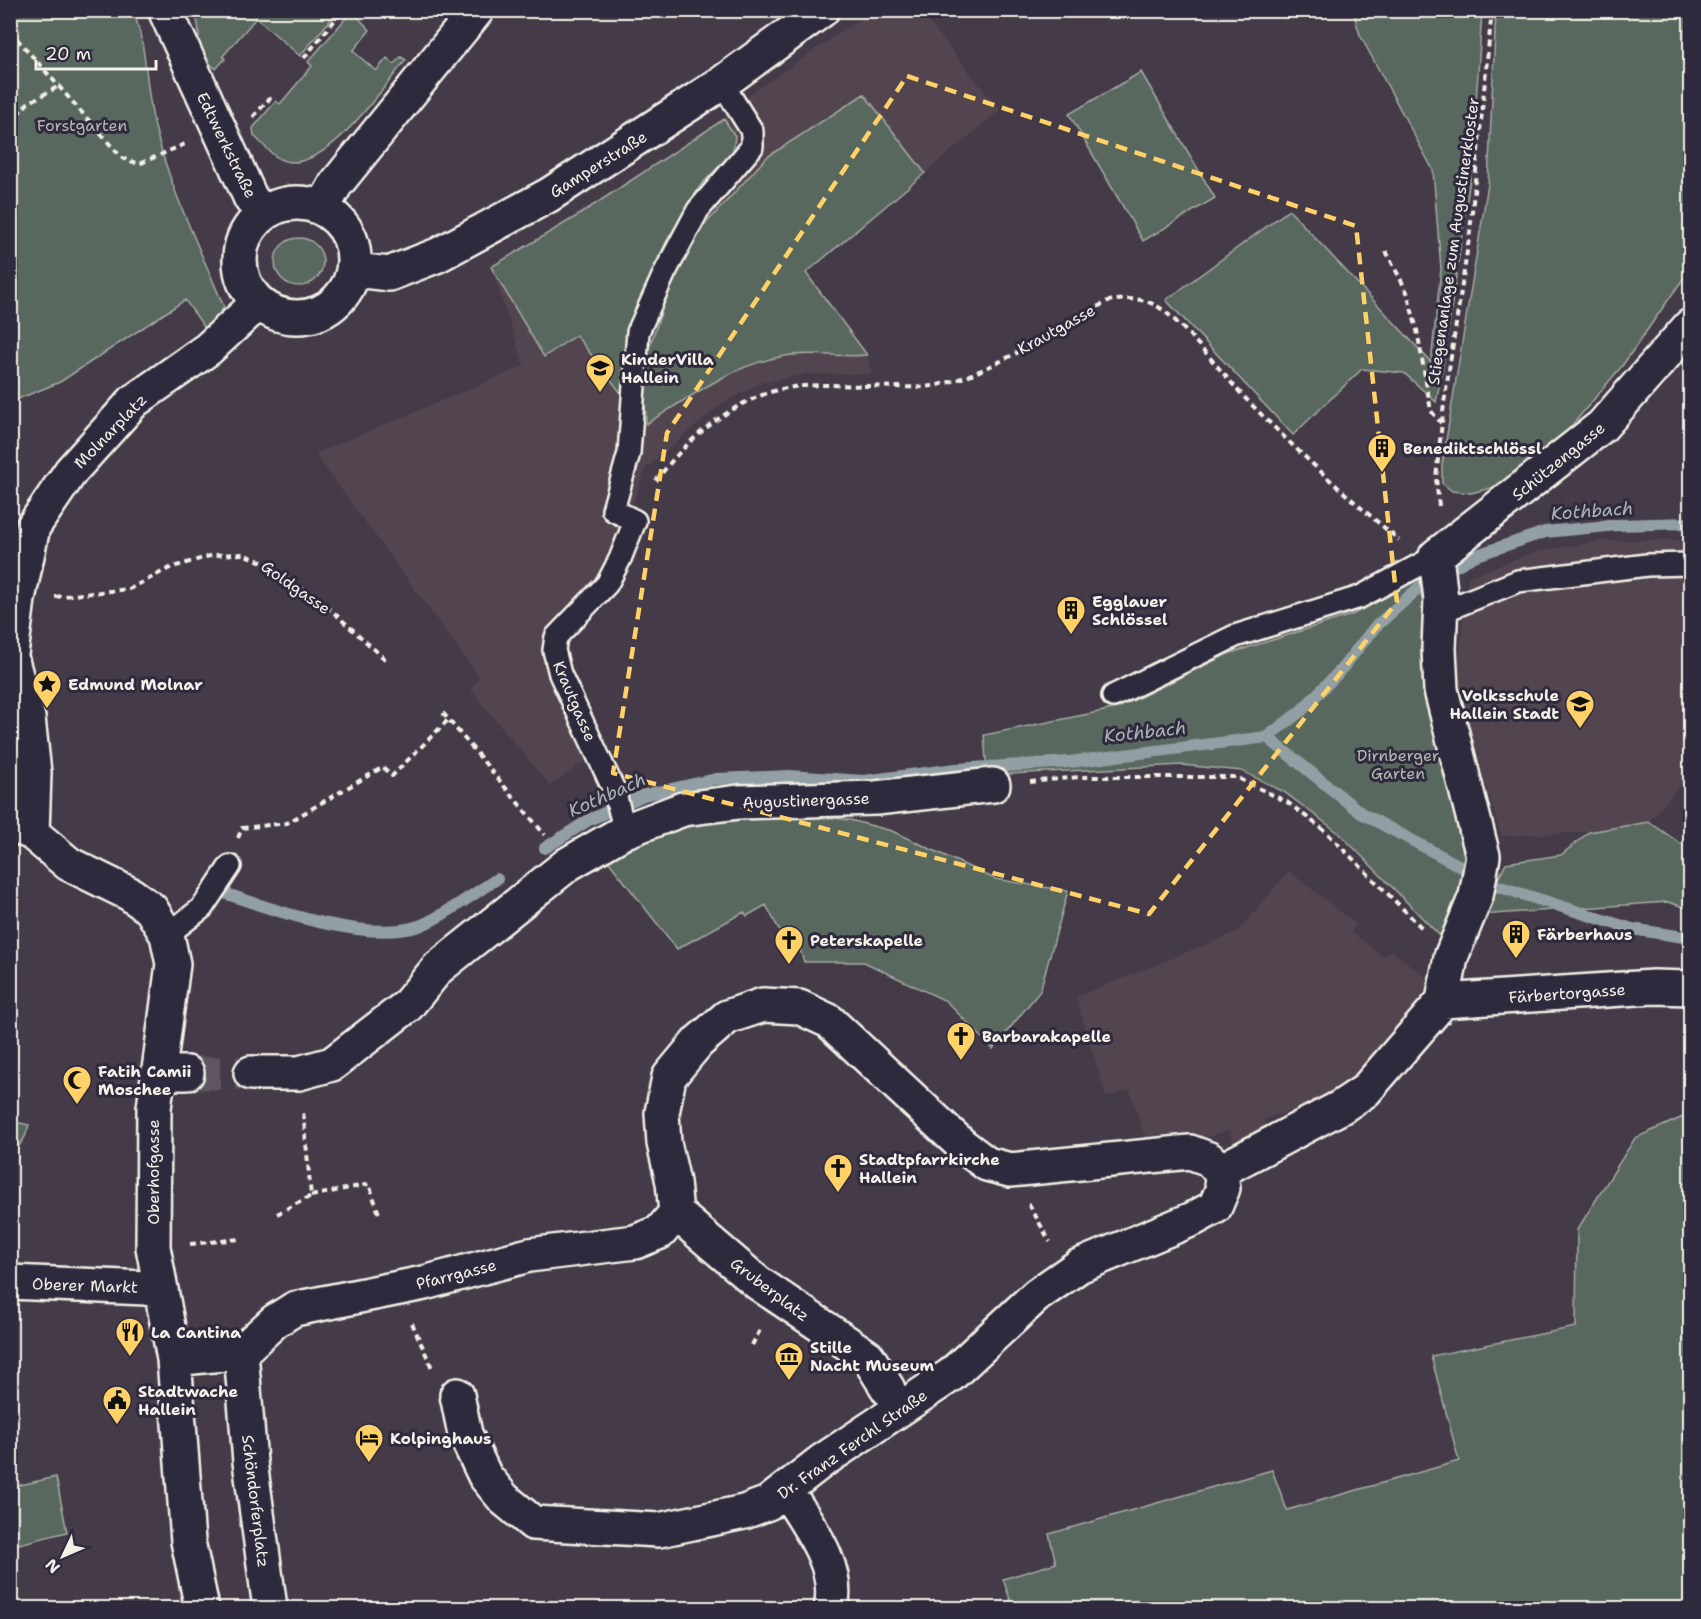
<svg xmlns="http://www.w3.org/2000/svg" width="1701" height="1619" viewBox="0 0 1701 1619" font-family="'Shantell Sans',sans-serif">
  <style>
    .built { fill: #534550 }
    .green { fill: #59685f; stroke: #a6aca4; stroke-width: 1.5 }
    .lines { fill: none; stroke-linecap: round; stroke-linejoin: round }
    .stream { stroke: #92a0a5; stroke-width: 12 }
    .street-tunnel { stroke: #5e5560; stroke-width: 33; stroke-dasharray: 33 16; stroke-linecap: butt }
    .lane-casing { stroke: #f4f1e8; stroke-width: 26 }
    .street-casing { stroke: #f4f1e8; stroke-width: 38 }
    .path { stroke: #f4f1e8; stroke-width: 4; stroke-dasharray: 6 4.5; stroke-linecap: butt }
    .lane { stroke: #2f2a3d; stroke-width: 21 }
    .street { stroke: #2f2a3d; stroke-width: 33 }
    .marked { fill: none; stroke: #ffd166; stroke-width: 4.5; stroke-dasharray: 12 8; stroke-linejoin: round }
    .labels { text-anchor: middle; stroke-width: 6; stroke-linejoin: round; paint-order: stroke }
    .park-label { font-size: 16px; fill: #b6bab1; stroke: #2f2a3d }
    .street-label { font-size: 16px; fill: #f4f1e8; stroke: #2f2a3d }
    .poi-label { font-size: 16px; font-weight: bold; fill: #f4f1e8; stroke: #2f2a3d; text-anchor: start }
    .water-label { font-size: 18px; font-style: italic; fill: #aab4b6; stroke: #2f2a3d }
  </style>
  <rect width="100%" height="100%" fill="#443a48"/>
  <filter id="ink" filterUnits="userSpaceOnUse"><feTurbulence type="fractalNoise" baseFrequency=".0167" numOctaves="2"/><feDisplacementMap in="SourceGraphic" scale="12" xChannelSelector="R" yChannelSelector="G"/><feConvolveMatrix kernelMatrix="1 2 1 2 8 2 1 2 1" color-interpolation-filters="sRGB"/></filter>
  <g filter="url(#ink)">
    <!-- built -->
    <path class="built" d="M872,11H920L1000,110L806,273L867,355L872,374H807L761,383L723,403L646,468L616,549L602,573L553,624L545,642L592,756L550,786L471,690L479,677L315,454L524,366L491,267L577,216L724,119L746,97Z
      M1690,540V774L1649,822L1589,832L1501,836L1456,683L1468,577L1535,552L1602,541Z
      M1289,871L1356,924L1351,932L1384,957L1391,950L1432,982L1343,1095L1264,1119L1267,1130L1233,1141L1229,1130L1150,1155L1130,1090L1106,1097L1076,997L1237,932Z"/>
    <!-- green -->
    <path class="green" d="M11,11H133C148,48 145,88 155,127C170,189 200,249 224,307L207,331L185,300L60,382L11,402Z
      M194,11H338L300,56L256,18L223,56L225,59L216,69C188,45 206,38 194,11Z
      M352,11L370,30L353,51L376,71L387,58L394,64L401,57L406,60C382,88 325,176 282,160C272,156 262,143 254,136L253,128L276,101L280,104L312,66L308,62Z
      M1353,11H1482L1472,165L1442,373L1436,402L1404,373L1362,369L1293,435L1166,300L1289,210L1431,362L1441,269L1433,170L1360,35Z
      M1496,11H1690V269L1622,366L1563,436L1530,468L1491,488L1471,493L1452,491L1442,483V465L1488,184Z
      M1141,72L1215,198L1143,241L1069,114Z
      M864,94L925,173L806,273L867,355C840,358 812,351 785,356C733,364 689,398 646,424L644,363L667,295L702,228L767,157Z
      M724,119L735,136L733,152L700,186L666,242L634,312L621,393L576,335L544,357L491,267L577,216Z
      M275 262a24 24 0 1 1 48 0a24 24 0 1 1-48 0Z
      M1418,575L1466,850L1469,886L1448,944L1340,834L1284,792L1242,771L1182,765L992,775L986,760L984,735L1118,708L1228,654L1354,614Z
      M11,719L25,775L11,790Z
      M792,813L850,820L892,831L995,879L1068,891L1040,991L993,1049L946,1001L864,962H804L795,934L784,939L766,905L747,916L744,912L677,949L605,857L645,838L717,819Z
      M1649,822L1690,850V909L1668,902L1480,915L1506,863L1561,855L1589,832Z
      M1690,1114V1608H1013L1003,1579L1056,1563L1049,1534L1272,1470L1287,1510L1459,1461L1431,1356L1576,1327L1577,1230L1635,1138Z
      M11,1121L29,1125L25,1137L11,1158Z
      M56,1477L67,1532L11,1546V1487Z"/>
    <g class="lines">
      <!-- stream -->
      <path class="stream" d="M1267,737L1361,813L1497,886L1632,929L1690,938
        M545,848L589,820L644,795L716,779L789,776L864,781L956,769L1070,762L1267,737L1301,711L1340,671L1375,627L1423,584L1474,556L1545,532L1618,525L1690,523
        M227,894C276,911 368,943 419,926C442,918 476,892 497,879"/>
      <!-- street-tunnel -->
      <path class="street-tunnel" d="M187,1073H251"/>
      <!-- lane casing -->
      <g class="lane-casing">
        <path id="lane" d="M1441,612L1518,581L1647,565L1690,564
          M1113,696L1235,636L1360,597L1436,556
          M625,831L614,790L560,674L554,650L556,637L607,584L620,559L635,521L613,510L629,453L638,332L665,272L698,210L752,147V131L722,83
          M167,935L202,908L230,866"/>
      </g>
      <!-- street casing -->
      <g class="street-casing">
        <path id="street" d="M165,10L251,199L263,212
          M240 260a57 57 0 1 1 114 0a57 57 0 1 1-114 0Z
          M323,207L336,184L477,10
          M355,270L389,274L438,255L549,195L722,83L822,10
          M12,661L28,718L34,773L32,833
          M10,662L18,599L33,527L71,471L134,401L208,349L258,303
          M10,824L32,833L69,864L130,894L151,909L167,935L173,964L154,1108L153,1247L174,1359L188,1541L202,1608
          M1443,1001L1653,987L1690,988
          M159,1073H187
          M251,1073H299L332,1064L407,1006L438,968L568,864L625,831L683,809L739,802L876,798L993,785
          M1220,1171L1341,1107L1365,1091L1443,1001L1451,957L1476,896L1483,856L1441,690L1439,649L1441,599L1436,556L1602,426L1690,326
          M676,1213L673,1182L664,1143L662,1113L669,1077L698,1042L727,1017L763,1005L799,1007L829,1021L963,1146L987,1164L1010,1170L1190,1152L1209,1159L1220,1171
          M676,1213L758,1283L868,1357L888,1389
          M10,1282L146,1288L160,1291
          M241,1352L275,1321L294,1309L424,1283L529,1255L635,1242L660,1232L676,1213
          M174,1359L241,1352L250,1462L270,1608
          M457,1395L465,1434L485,1476L504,1499L533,1523L659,1530L744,1512L768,1503L822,1461L951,1375L1037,1295L1079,1266L1193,1219L1215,1207L1223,1188L1220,1171
          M786,1490C807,1524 841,1566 831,1608"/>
      </g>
      <!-- path -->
      <path class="path" d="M10,31L122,158L139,164L185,144
        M304,58L343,10
        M253,117L271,97
        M10,122L28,103L61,85
        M1386,251L1407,292L1417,330L1431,411L1441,423
        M656,481C684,442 727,405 774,391C802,383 835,385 864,386C889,386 918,390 942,384C997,370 1058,328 1108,301C1124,299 1138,297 1153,304C1178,315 1226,379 1248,401C1296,450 1346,496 1399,540
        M1439,506L1436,478L1444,403L1470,232L1492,10
        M55,597L129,589L170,568L213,555L243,554L267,564L332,611L386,660
        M443,713L545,835
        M1030,782L1079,777H1236L1287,802L1325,831L1422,928
        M238,838L242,828L287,823L383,767L392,776L449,719
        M311,1196L369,1184L380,1217
        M1029,1204L1050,1242
        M277,1214L311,1196L303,1110
        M190,1244L240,1239
        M412,1323L432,1368
        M752,1345L760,1330"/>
      <!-- lane -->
      <use href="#lane" class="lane"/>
      <!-- street -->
      <use href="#street" class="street"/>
    </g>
  </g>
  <!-- marked area -->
  <path class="marked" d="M907,76L1356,226L1397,602L1149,914L613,773L667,433Z"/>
  <!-- icons -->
  <defs>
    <g id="school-pin" transform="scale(1.5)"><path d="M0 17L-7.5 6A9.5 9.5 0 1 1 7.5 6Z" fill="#ffd166" stroke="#2f2a3d"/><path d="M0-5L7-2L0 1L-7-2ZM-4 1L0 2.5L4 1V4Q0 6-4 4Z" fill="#111"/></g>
    <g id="building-pin" transform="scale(1.5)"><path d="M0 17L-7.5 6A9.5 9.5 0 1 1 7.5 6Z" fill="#ffd166" stroke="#2f2a3d"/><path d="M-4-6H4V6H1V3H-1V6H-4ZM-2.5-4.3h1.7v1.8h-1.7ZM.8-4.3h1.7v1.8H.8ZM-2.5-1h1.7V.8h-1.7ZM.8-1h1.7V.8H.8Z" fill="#111"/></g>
    <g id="sight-pin" transform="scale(1.5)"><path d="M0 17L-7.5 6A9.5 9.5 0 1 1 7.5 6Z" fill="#ffd166" stroke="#2f2a3d"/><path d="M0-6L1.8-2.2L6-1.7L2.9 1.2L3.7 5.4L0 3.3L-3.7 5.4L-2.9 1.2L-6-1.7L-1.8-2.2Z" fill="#111"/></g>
    <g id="church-pin" transform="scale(1.5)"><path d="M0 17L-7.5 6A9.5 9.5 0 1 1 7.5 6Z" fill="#ffd166" stroke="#2f2a3d"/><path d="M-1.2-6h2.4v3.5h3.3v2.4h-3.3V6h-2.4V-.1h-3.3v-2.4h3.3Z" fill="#111"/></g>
    <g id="mosque-pin" transform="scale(1.5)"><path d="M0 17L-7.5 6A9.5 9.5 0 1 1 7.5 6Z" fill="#ffd166" stroke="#2f2a3d"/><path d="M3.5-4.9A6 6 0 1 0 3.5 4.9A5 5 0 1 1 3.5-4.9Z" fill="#111"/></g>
    <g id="restaurant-pin" transform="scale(1.5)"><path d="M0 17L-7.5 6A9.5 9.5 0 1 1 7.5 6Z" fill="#ffd166" stroke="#2f2a3d"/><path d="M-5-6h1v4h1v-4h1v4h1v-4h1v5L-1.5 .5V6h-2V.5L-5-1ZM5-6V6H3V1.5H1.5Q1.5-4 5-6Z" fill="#111"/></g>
    <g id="museum-pin" transform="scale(1.5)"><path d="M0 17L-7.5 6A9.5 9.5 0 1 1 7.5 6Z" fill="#ffd166" stroke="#2f2a3d"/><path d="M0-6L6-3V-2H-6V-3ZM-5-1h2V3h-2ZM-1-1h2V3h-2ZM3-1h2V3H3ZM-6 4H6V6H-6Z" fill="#111"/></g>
    <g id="civic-pin" transform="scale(1.5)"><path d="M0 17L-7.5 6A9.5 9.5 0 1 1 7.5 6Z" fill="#ffd166" stroke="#2f2a3d"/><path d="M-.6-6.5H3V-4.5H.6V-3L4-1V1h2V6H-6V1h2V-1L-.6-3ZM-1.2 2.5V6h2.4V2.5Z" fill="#111"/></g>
    <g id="hotel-pin" transform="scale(1.5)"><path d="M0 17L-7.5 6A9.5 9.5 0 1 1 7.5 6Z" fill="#ffd166" stroke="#2f2a3d"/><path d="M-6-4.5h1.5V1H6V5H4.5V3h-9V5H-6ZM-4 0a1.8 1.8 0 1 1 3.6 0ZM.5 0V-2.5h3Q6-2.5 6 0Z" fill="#111"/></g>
  </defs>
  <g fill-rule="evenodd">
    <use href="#school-pin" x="600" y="368"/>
    <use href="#building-pin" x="1382" y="448"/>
    <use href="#building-pin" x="1071" y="610"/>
    <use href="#sight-pin" x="47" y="684"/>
    <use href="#school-pin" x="1580" y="704"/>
    <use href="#building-pin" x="1516" y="934"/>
    <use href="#church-pin" x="789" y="940"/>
    <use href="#church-pin" x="961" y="1036"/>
    <use href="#mosque-pin" x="77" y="1080"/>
    <use href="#church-pin" x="838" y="1168"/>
    <use href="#restaurant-pin" x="130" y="1332"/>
    <use href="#museum-pin" x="789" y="1356"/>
    <use href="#civic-pin" x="117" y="1400"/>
    <use href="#hotel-pin" x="369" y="1438"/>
  </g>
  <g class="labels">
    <!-- park labels -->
    <g class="park-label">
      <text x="82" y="131">Forstgarten</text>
      <text x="1398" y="761">Dirnberger<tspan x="1398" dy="18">Garten</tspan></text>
    </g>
    <!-- street labels -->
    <g class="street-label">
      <text transform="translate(227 145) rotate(64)" y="6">Edtwerkstraße</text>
      <text transform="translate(598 164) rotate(-32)" y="6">Gamperstraße</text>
      <text transform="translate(1453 241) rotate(-82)" y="6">Stiegenanlage zum Augustinerkloster</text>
      <text transform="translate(1056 329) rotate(-29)" y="6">Krautgasse</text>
      <text transform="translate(110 431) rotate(-46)" y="6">Molnarplatz</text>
      <text transform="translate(1558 461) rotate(-39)" y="6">Schützengasse</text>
      <text transform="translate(296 587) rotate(35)" y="6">Goldgasse</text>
      <text transform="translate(575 701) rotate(67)" y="6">Krautgasse</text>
      <text transform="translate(806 800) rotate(-2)" y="6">Augustinergasse</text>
      <text transform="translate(1567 993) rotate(-4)" y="6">Färbertorgasse</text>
      <text transform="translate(153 1172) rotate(-90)" y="6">Oberhofgasse</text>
      <text transform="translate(456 1274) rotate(-14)" y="6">Pfarrgasse</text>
      <text transform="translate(85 1285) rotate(2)" y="6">Oberer Markt</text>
      <text transform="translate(770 1289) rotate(37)" y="6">Gruberplatz</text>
      <text transform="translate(852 1444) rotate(-35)" y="6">Dr. Franz Ferchl Straße</text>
      <text transform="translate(256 1501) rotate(83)" y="6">Schöndorferplatz</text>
    </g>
    <!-- poi labels -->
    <g class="poi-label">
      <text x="621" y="365">KinderVilla<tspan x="621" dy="18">Hallein</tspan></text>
      <text x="1403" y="454">Benediktschlössl</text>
      <text x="1092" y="607">Egglauer<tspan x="1092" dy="18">Schlössel</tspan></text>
      <text x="68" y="690">Edmund Molnar</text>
      <text x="1559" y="701" text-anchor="end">Volksschule<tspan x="1559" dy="18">Hallein Stadt</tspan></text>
      <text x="1537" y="940">Färberhaus</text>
      <text x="810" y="946">Peterskapelle</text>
      <text x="982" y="1042">Barbarakapelle</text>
      <text x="98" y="1077">Fatih Camii<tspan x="98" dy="18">Moschee</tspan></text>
      <text x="859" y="1165">Stadtpfarrkirche<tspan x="859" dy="18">Hallein</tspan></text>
      <text x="151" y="1338">La Cantina</text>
      <text x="810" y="1353">Stille<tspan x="810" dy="18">Nacht Museum</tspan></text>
      <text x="138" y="1397">Stadtwache<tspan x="138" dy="18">Hallein</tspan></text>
      <text x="390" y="1444">Kolpinghaus</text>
    </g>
    <!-- water labels -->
    <g class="water-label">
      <text transform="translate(1592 511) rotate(-4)" y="6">Kothbach</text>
      <text transform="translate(1145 732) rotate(-6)" y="6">Kothbach</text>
      <text transform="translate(607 795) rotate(-24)" y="6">Kothbach</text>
    </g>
  </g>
  <!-- margin -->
  <rect width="1701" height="1619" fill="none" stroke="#2f2a3d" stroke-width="36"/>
  <rect x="18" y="18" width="1665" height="1583" fill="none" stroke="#f4f1e8" stroke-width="2" filter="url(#ink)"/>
  <!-- north arrow -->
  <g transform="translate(63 1556) rotate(226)" stroke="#2f2a3d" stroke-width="4.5" paint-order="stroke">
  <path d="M0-4.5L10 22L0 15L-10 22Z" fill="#f4f1e8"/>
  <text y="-9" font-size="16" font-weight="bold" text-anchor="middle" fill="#f4f1e8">N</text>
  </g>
  <!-- scale -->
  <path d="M36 60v9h120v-9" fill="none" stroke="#f4f1e8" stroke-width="3"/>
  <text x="45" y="60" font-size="18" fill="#f4f1e8" stroke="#2f2a3d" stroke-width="4.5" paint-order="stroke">20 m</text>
</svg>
